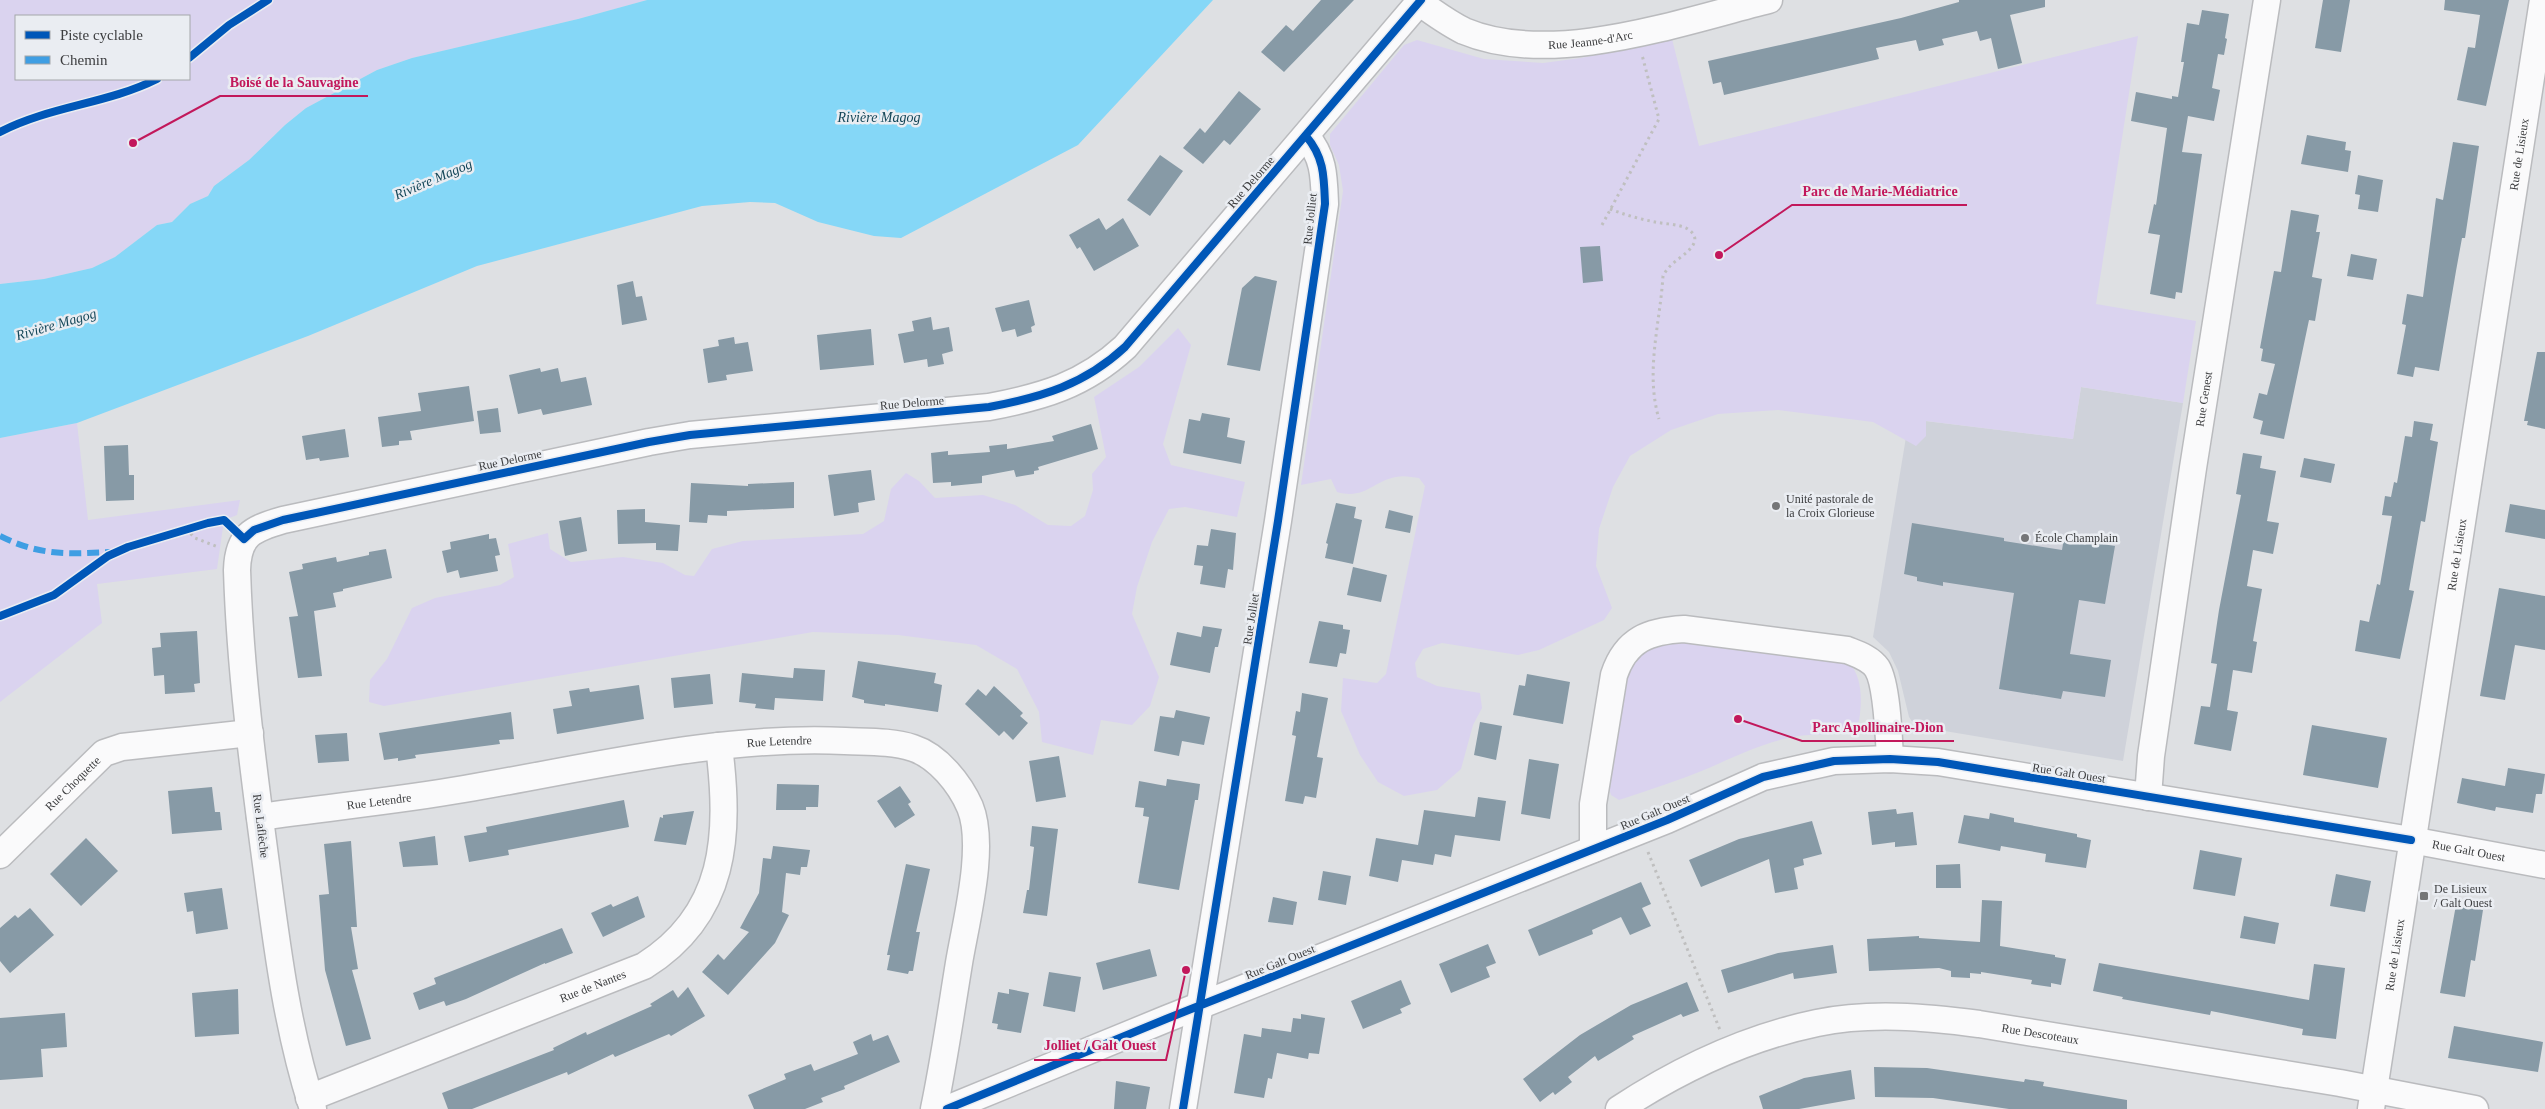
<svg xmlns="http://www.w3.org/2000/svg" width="2545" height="1109" viewBox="0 0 2545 1109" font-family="'Times New Roman',serif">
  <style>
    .built { fill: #cfd2da }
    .green { fill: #dad3ef; fill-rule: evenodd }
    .water { fill: #85d7f7 }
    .building { fill: #879aa6 }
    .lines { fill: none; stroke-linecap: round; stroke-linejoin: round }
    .minor-casing { stroke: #babbbe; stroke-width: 29 }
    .path { stroke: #bfbfbf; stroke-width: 3; stroke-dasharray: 2.5 4; stroke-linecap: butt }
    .minor { stroke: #fafafb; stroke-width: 26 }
    .quiet { stroke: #3f9ee3; stroke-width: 6; stroke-dasharray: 12 6; stroke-linecap: butt }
    .cycleway-casing { stroke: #eaedf2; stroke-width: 11 }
    .cycleway { stroke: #0057b8; stroke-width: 8 }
    .poi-dot { fill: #757678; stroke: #eaedf2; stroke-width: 2 }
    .labels { text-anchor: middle; stroke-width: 5; stroke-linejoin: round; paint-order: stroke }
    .street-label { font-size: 12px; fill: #3c3d3f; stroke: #eaedf2 }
    .poi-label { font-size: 12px; fill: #3c3d3f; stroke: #eaedf2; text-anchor: start }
    .water-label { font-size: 14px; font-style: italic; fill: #154759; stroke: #eaedf2 }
    .leader { fill: none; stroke: #c2185b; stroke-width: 2 }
    .callout-dot { fill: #c2185b; stroke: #eaedf2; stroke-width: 2 }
    .callout-label { font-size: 14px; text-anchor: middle; font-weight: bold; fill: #c2185b; stroke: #eaedf2; stroke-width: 5; stroke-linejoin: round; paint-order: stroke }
  </style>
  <rect width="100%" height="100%" fill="#dee0e3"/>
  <!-- built -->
  <path class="built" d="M2081,387L2183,403L2123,761L1915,726L1909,717L1898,671L1889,652L1873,637L1909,419L2073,439Z"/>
  <!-- green -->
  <path class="green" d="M0,0H647L578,19L412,58L377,70L306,108L285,125L249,160L214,186L208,196L190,204L172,222L157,225L115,257L92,268L44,279L0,284ZM16,16H189V79H16Z
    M2138,36L2096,304L2196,321L2183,403L2081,387L2073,439L1926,421V436L1916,446L1873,422L1778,410L1718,414L1671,430L1630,456L1613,487L1599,529L1596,566L1612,608L1604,620L1539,650L1518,655L1442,643L1423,649L1415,663L1417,677L1437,686L1480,693L1482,708L1473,725L1461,769L1437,790L1404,796L1378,782L1360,755L1341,711L1343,678L1377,683L1386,674L1425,486L1419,478C1412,477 1403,475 1396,477C1373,481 1365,500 1337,492L1331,479L1301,485L1343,191L1339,165L1330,145V134L1404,45L1417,40L1484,59L1543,63L1581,58L1672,39L1699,146Z
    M1178,328L1191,345L1163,444L1171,465L1245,482L1237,517L1185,507L1169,509L1152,542L1137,587L1132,614L1159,677L1150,706L1132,725L1101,720L1093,755L1042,742L1039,712L1017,669L976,645L898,635L813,632L384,706L369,702L370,680L387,659L412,608L435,598L500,585L514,577L508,544L548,533L550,549L571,562L623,557L663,563L685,575L694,576L712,549L743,541L863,534L884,521L891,489L906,473L919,481L935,498L983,495L1015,505L1048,525L1071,526L1085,516L1093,490L1092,474L1106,457L1094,397L1139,367Z
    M77,423L88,520L240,500L237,515L224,520L217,569L97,584L102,623L0,702V438Z
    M1661,637L1848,662C1863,676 1862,702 1859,721C1850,738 1816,733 1799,736C1767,741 1738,755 1709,768C1680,780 1649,790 1619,800L1611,795L1607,781L1626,666Z"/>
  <!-- water -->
  <path class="water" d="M647,0H1213L1078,145L901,238L874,236L818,222L775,203L750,202L702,206L477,266L308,336L77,423L0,438V284L44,279L92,268L115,257L157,225L172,222L190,204L208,196L214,186L249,160L285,125L306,108L377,70L412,58L578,19Z"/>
  <!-- building -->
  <path class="building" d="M1321,0H1354L1284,72L1261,52L1286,25L1293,31Z
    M1959,0H2045V7L2010,15L2022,63L1998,69L1991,38L1980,41L1977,31L1942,39L1944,45L1919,51L1916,40L1876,48L1879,59L1724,95L1721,82L1713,84L1708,61L1901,18L1959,2Z
    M2323,0H2350L2341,52L2315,48Z
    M2445,0H2509L2486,106L2457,100L2468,47L2475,48L2480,15L2444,10Z
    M2202,10L2229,14L2225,38L2227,39L2224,55L2218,54L2212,88L2220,90L2214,121L2188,116L2182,152L2202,154L2182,293L2176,292L2175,299L2150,294L2160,235L2148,233L2154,204L2156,205L2167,128L2131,121L2136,92L2172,99V96L2178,97L2184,62H2181L2187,23L2199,25Z
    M1239,91L1261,109L1230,145L1224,140L1203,164L1183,148L1200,128L1205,133Z
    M2307,135L2346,142L2345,150L2351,151L2348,172L2301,164Z
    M2453,142L2479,146L2465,238H2462L2456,271L2439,371L2415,367L2413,377L2397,374L2406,325L2402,324L2407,294L2423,297L2436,198L2443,200Z
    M1160,155L1183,171L1150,216L1127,200Z
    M2358,175L2383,180L2378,212L2358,209L2360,195L2355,194Z
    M2291,210L2319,215L2316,232H2320L2312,277L2322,279L2315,321L2309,320L2284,439L2260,434L2263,421L2253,418L2259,393L2267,395L2275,364L2261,361L2263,349L2260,348L2274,271L2281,272Z
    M1099,218L1106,230L1123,218L1139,246L1094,271L1080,247L1077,249L1069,235Z
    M1600,246L1603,281L1583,283L1580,247Z
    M2351,254L2377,259L2373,280L2347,276Z
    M1255,276L1277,281L1260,371L1227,365L1242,288Z
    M633,281L636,297L642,296L647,320L622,325L617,285Z
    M1029,300L1035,325L1031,327L1032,332L1017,337L1015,329L1002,332L995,308Z
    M931,317L933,330L949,327L953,351L942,354L944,364L928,367L927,359L904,363L898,334L914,331L912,321Z
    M871,329L874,365L820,370L817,335Z
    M734,337L735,344L748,342L753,371L726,375L727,380L708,383L703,349L719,346L718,340Z
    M2537,352H2545V429L2527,425L2528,421H2524Z
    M540,368L541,372L558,368L561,382L586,377L592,405L543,415L541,409L518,414L509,375Z
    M469,386L474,421L410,431L412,440L399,441V445L382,447L378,417L421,411L418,393Z
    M498,408L501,432L480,434L477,411Z
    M1202,413L1230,418L1227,437L1245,441L1241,464L1183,453L1189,419L1200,421Z
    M2414,421L2433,424L2430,440L2438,442L2425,522L2421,521L2409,590L2414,591L2400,659L2355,651L2360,620L2369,622L2377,584L2380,585L2392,516L2382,515L2385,496L2391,497L2394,482L2397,483L2405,436L2412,437Z
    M1091,424L1098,449L1038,467L1039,470L1034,471V474L1016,477L1014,470L982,476V483L951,486V482L933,483L931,453L948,451V455L990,452L989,446L1007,444V449L1054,441L1052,436Z
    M345,429L349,457L320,461L319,458L306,460L302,436Z
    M128,445L129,475H134V500L106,501L104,446Z
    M2243,453L2262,456L2260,468L2276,471L2267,521L2279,523L2273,554L2253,550L2247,586L2262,589L2253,641L2257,642L2252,673L2233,670L2227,710L2238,712L2231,751L2194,744L2201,706L2210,707L2217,664L2211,663L2219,610L2241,495L2236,494Z
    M2304,458L2335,464L2331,483L2300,477Z
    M871,470L875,500L858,503L859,512L834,516L828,475Z
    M794,482V508L727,511V516L708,515L707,523L689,522L691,483L748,486V484Z
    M1336,503L1356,507L1354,518L1362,520L1353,564L1325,558L1328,544L1326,543Z
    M2510,504L2545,510V539L2505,532Z
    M645,509V522L680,525L678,551L656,550V543L618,544L617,510Z
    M1389,510L1413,516L1410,533L1385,528Z
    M581,517L587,551L565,556L559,521Z
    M1912,523L2004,538V541L2062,550L2064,538L2115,546L2105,604L2079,600L2070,654L2111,660L2105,697L2063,691L2061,699L1999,689L2014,593L1943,582V586L1917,581V577L1904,574Z
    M1211,529L1236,533L1233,570L1228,569L1225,588L1200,584L1203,566L1194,565L1197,545L1208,546Z
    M489,534V539L496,538L500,555L495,556L498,571L460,578L458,570L447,573L442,551L451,549L450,542Z
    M386,549L392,578L343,589V591L333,593L336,607L314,611L322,676L298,678L289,617L298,616L289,572L303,569L302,564L336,557L337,562L369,555V552Z
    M1353,567L1387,575L1381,602L1347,595Z
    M2499,588L2545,596V650L2515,645L2505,700L2480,696Z
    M1319,621L1343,625V629L1350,630L1346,654L1340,653L1337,667L1309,663Z
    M1203,626L1222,629L1218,647H1215L1210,673L1170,665L1177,632L1201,637Z
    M197,631L200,683L194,684L195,692L165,694L164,675L154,676L152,648L161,647L160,633Z
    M858,661L936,673L934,683L942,685L938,712L885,704V706L864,703V700L852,697Z
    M794,668L825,670L823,701L775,698L774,710L755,708L756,704L739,702L742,673L793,678Z
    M710,674L713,704L674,708L671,678Z
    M1527,674L1570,682L1563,724L1513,715L1519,685L1525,686Z
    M639,685L644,719L557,734L553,709L572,706L569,691L589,688L590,692Z
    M994,686L1023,713L1020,716L1028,723L1013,740L1004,731L999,736L965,704L978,689L986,696Z
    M1302,693L1328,698L1317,757L1323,758L1316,798L1305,796L1303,804L1285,801L1296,736L1292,735L1296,711L1300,712Z
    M1176,710L1210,717L1204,745L1182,741L1179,756L1154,751L1160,716L1174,718Z
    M511,712L514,739L499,740L500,744L415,755L416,758L398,761V758L384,760L379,733Z
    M1480,722L1502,726L1496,760L1474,755Z
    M2312,725L2387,738L2378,788L2303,775Z
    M347,733L349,761L318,763L315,735Z
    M1059,756L1066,797L1036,802L1029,761Z
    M1529,759L1559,764L1550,819L1521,814Z
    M2508,768L2545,774L2542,794H2536L2533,813L2496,807L2495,811L2457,803L2462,778L2505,786Z
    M1167,779L1200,784L1198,800H1195L1179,890L1138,883L1149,817L1143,816L1144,808L1135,807L1139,781L1166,786Z
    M777,784L819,785L818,807H806V810H776Z
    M900,786L911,802L908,804L915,815L895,828L877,801Z
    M212,787L215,812H220L222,830L172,834L168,791Z
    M1478,797L1506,801L1500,841L1455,835L1451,857L1435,854L1433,865L1402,860L1398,882L1369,876L1376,838L1418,845L1424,810L1475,817Z
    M624,800L629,827L508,850L509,855L469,862L464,836L487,832L486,827Z
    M1896,809L1897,814L1913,812L1917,845L1895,847V842L1872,845L1868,812Z
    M694,811L686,845L654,841L660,817L663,818V815Z
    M1990,813L2014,818V822L2077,834V837L2091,840L2086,868L2045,862L2046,854L2001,846L2000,851L1958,843L1964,815L1989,819Z
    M1812,821L1822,854L1803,859L1804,865L1794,868L1798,889L1775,893L1769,859L1701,887L1689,860L1739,839Z
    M1032,826L1058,829L1047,916L1023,913L1027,890H1029L1034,847L1030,846Z
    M435,836L438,865L403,867L399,842Z
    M86,838L118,871L81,906L50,874Z
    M351,841L357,927H351L358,969L352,970L371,1039L346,1046L325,970L319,895L329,894L324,844Z
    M773,846L810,850L807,867H801L800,875L786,873L782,912L789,915L775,943L728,995L702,972L718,954L724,960L749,932L740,928L759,893L763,858L771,859Z
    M2200,850L2242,858L2235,896L2193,889Z
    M906,864L930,869L916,932H920L913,971H909L908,974L887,970L890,955H887Z
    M1960,864L1961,888H1936V865Z
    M1323,871L1351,876L1346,905L1318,900Z
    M2336,874L2371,881L2365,912L2330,906Z
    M1641,882L1651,904L1642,908L1651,926L1630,935L1621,917L1592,930L1593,934L1539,956L1528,930Z
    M222,888L228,929L196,934L193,911L187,912L184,893Z
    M638,896L645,917L603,937L591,913L611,904L613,907Z
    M1273,897L1297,902L1293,925L1268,922Z
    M1982,900L2002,901L2000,946L2055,955V957L2066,959L2061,985L2051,983V987L2031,984L2032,980L1981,972V974L1970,973V978L1951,977V971L1939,968L1869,971L1867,939L1919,936V938L1980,942Z
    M2456,905L2483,910L2475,961L2471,960L2465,997L2440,993Z
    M30,908L54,935L10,973L0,961V928L15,915L18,918Z
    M2244,916L2279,923L2275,944L2240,938Z
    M562,928L573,953L545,964V963L466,999L446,1006L444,1001L419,1010L413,993L436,984L434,978Z
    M1488,944L1496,963L1486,967L1490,977L1451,993L1439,964Z
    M1833,945L1837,973L1794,979L1793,973L1728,993L1721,970L1778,953Z
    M1150,949L1157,976L1103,990L1096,963Z
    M2099,963L2309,1000L2314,964L2345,968L2336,1039L2302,1035L2303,1029L2211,1011L2210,1015L2122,999L2123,997L2093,991Z
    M1049,972L1081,977L1075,1012L1043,1006Z
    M1401,980L1411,1004L1400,1009L1402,1013L1363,1029L1351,1001Z
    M1687,982L1699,1011L1683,1017L1681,1014L1632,1036L1634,1039L1598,1061L1595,1056L1568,1077L1572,1082L1555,1095L1553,1092L1540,1102L1523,1079L1580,1035L1631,1005Z
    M688,987L705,1016L671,1036L669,1034L615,1057L613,1054L568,1075L567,1072L472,1109H448L442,1093L554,1050L553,1048L586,1032L587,1035L652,1006L650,1004L673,990L678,998Z
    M238,989L239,1034L195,1037L192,993Z
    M1009,989L1029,993L1021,1033L997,1029L998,1024L992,1023L998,992L1009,994Z
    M65,1013L67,1047L41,1049L43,1077L0,1080V1018Z
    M1301,1014L1325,1018L1319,1054L1309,1053L1308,1059L1277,1053L1272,1079L1268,1078L1264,1098L1234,1093L1244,1034L1261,1037L1262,1028L1291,1032L1293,1018L1301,1019Z
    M2454,1026L2543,1042L2538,1072L2448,1058Z
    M871,1034L873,1041L888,1035L900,1062L844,1086L845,1089L821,1098L823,1102L805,1109H754L748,1095L786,1079L784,1074L811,1064L814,1071L858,1054L853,1042Z
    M1874,1067L1927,1068L2024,1082L2025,1079L2044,1082L2043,1086L2127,1100V1109H2009L1933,1098L1875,1097Z
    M1851,1070L1855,1099L1799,1109H1763L1759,1096L1804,1078Z
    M1116,1081L1150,1087L1146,1109H1114Z"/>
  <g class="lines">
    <!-- minor casing -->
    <g class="minor-casing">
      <g id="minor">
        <path id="s1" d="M1419,2C1434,13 1448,23 1464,31C1552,68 1680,22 1769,0"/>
        <path id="s2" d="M2148,797L2151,756L2193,468L2267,0"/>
        <path id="s3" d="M260,817C328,807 396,801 464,789C589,768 717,735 845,741C867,742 892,741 913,748C938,756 960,784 970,807C986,846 966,921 959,963C951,1012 944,1061 934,1109"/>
        <path d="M1593,849V804L1614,675C1626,639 1649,631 1684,629L1847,650C1857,654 1870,658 1877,668C1887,684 1889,739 1890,759"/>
        <path id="s4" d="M0,855L104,753L122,747L250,733"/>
        <path id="s5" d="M309,1098L644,966C727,914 730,835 719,746"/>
        <path d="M313,1109C287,1029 277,947 266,864C253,767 240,668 237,570C238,535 252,529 283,520L649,442L690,435L989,407C1042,397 1084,385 1125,347L1421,0"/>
        <path id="s6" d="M947,1109L1166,1019L1667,820L1763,777L1834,761L1890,759L1938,762L2411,840L2545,865"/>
        <path d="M1183,1109L1278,521L1325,204C1324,176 1324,157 1306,136"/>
        <path id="s7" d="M1619,1109C1680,1069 1745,1038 1817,1023C1870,1012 1926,1017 1979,1024L2340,1083L2475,1109"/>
        <path id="s8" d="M2371,1109L2543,0"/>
      </g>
    </g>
    <!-- path -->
    <path class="path" d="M1610,209C1625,215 1640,219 1655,222C1665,224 1677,224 1686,228C1692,231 1697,237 1694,243C1689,255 1671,260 1663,276C1660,324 1645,372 1659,419
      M1602,225L1659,119L1642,55
      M186,529L195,538L218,547
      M1648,852L1720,1030"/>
    <!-- minor -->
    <use href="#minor" class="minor"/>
    <!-- quiet -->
    <path class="quiet" d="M0,536C40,556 67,554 111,552"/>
    <!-- cycleway casing -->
    <g class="cycleway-casing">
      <path id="cycleway" d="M189,58L229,25L268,0
        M0,132C50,106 107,104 157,79
        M0,616L54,595L108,556L128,547L208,523L224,520L244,539L254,530L283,520L649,442L690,435L989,407C1042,397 1084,385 1125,347L1421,0
        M947,1109L1166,1019L1667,820L1763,777L1834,761L1890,759L1938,762L2411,840
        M1183,1109L1278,521L1325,204C1324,176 1324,157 1306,136"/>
    </g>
    <!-- cycleway -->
    <use href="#cycleway" class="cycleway"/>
  </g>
  <!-- markers -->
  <g class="poi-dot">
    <circle cx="1776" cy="506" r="5"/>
    <circle cx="2025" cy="538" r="5"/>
    <rect x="2419" y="891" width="10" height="10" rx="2.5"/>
  </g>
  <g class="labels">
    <!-- street labels -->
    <g class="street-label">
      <text dy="4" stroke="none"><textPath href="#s1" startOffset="182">Rue Jeanne-d'Arc</textPath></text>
      <text dy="4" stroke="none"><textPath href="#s8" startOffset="966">Rue de Lisieux</textPath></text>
      <text transform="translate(1251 182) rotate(-49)" y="4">Rue Delorme</text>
      <text transform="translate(1310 219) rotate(-84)" y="4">Rue Jolliet</text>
      <text dy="4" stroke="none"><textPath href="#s2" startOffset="402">Rue Genest</textPath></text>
      <text transform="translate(912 403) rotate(-5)" y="4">Rue Delorme</text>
      <text transform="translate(510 460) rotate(-12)" y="4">Rue Delorme</text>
      <text dy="4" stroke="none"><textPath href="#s8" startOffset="561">Rue de Lisieux</textPath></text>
      <text transform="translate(1251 619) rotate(-81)" y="4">Rue Jolliet</text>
      <text dy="4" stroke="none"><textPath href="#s3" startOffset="525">Rue Letendre</textPath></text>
      <text transform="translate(2069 773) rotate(9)" y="4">Rue Galt Ouest</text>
      <text dy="4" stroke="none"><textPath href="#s4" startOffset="102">Rue Choquette</textPath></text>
      <text dy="4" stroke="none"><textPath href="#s3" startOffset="120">Rue Letendre</textPath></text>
      <text transform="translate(1655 812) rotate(-23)" y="4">Rue Galt Ouest</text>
      <text transform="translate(261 826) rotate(83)" y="4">Rue Laflèche</text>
      <text dy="4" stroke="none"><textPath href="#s6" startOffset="1596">Rue Galt Ouest</textPath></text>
      <text dy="4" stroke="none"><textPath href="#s8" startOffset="156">Rue de Lisieux</textPath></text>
      <text transform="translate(1280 962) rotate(-22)" y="4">Rue Galt Ouest</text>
      <text dy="4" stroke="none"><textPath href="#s5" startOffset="305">Rue de Nantes</textPath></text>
      <text dy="4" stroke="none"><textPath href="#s7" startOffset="442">Rue Descoteaux</textPath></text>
    </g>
    <!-- poi labels -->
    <g class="poi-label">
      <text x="1786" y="503">Unité pastorale de<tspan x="1786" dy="14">la Croix Glorieuse</tspan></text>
      <text x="2035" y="542">École Champlain</text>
      <text x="2434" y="893">De Lisieux<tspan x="2434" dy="14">/ Galt Ouest</tspan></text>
    </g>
    <!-- water labels -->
    <g class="water-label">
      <text x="879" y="122">Rivière Magog</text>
      <text transform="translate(433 179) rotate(-23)" y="5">Rivière Magog</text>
      <text transform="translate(56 324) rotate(-16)" y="5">Rivière Magog</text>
    </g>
  </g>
  <!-- callouts -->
  <path class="leader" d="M133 143L220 96H368M1719 255L1792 205H1967M1738 719L1802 741H1954M1186 970L1166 1060H1034"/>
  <g class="callout-dot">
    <circle cx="133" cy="143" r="5"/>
    <circle cx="1719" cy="255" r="5"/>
    <circle cx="1738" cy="719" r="5"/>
    <circle cx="1186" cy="970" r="5"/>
  </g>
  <g class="callout-label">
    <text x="294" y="87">Boisé de la Sauvagine</text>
    <text x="1880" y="196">Parc de Marie-Médiatrice</text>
    <text x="1878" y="732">Parc Apollinaire-Dion</text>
    <text x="1100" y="1050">Jolliet / Galt Ouest</text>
  </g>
  <!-- legend -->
  <rect x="15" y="15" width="175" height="65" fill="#eaedf2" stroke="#a4a7aa"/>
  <rect x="25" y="31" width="25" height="8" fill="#0057b8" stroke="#a4a7aa"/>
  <text x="60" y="40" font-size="15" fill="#3c3d3f">Piste cyclable</text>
  <rect x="25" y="56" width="25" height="8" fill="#3f9ee3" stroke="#a4a7aa"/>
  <text x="60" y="65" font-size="15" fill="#3c3d3f">Chemin</text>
</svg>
